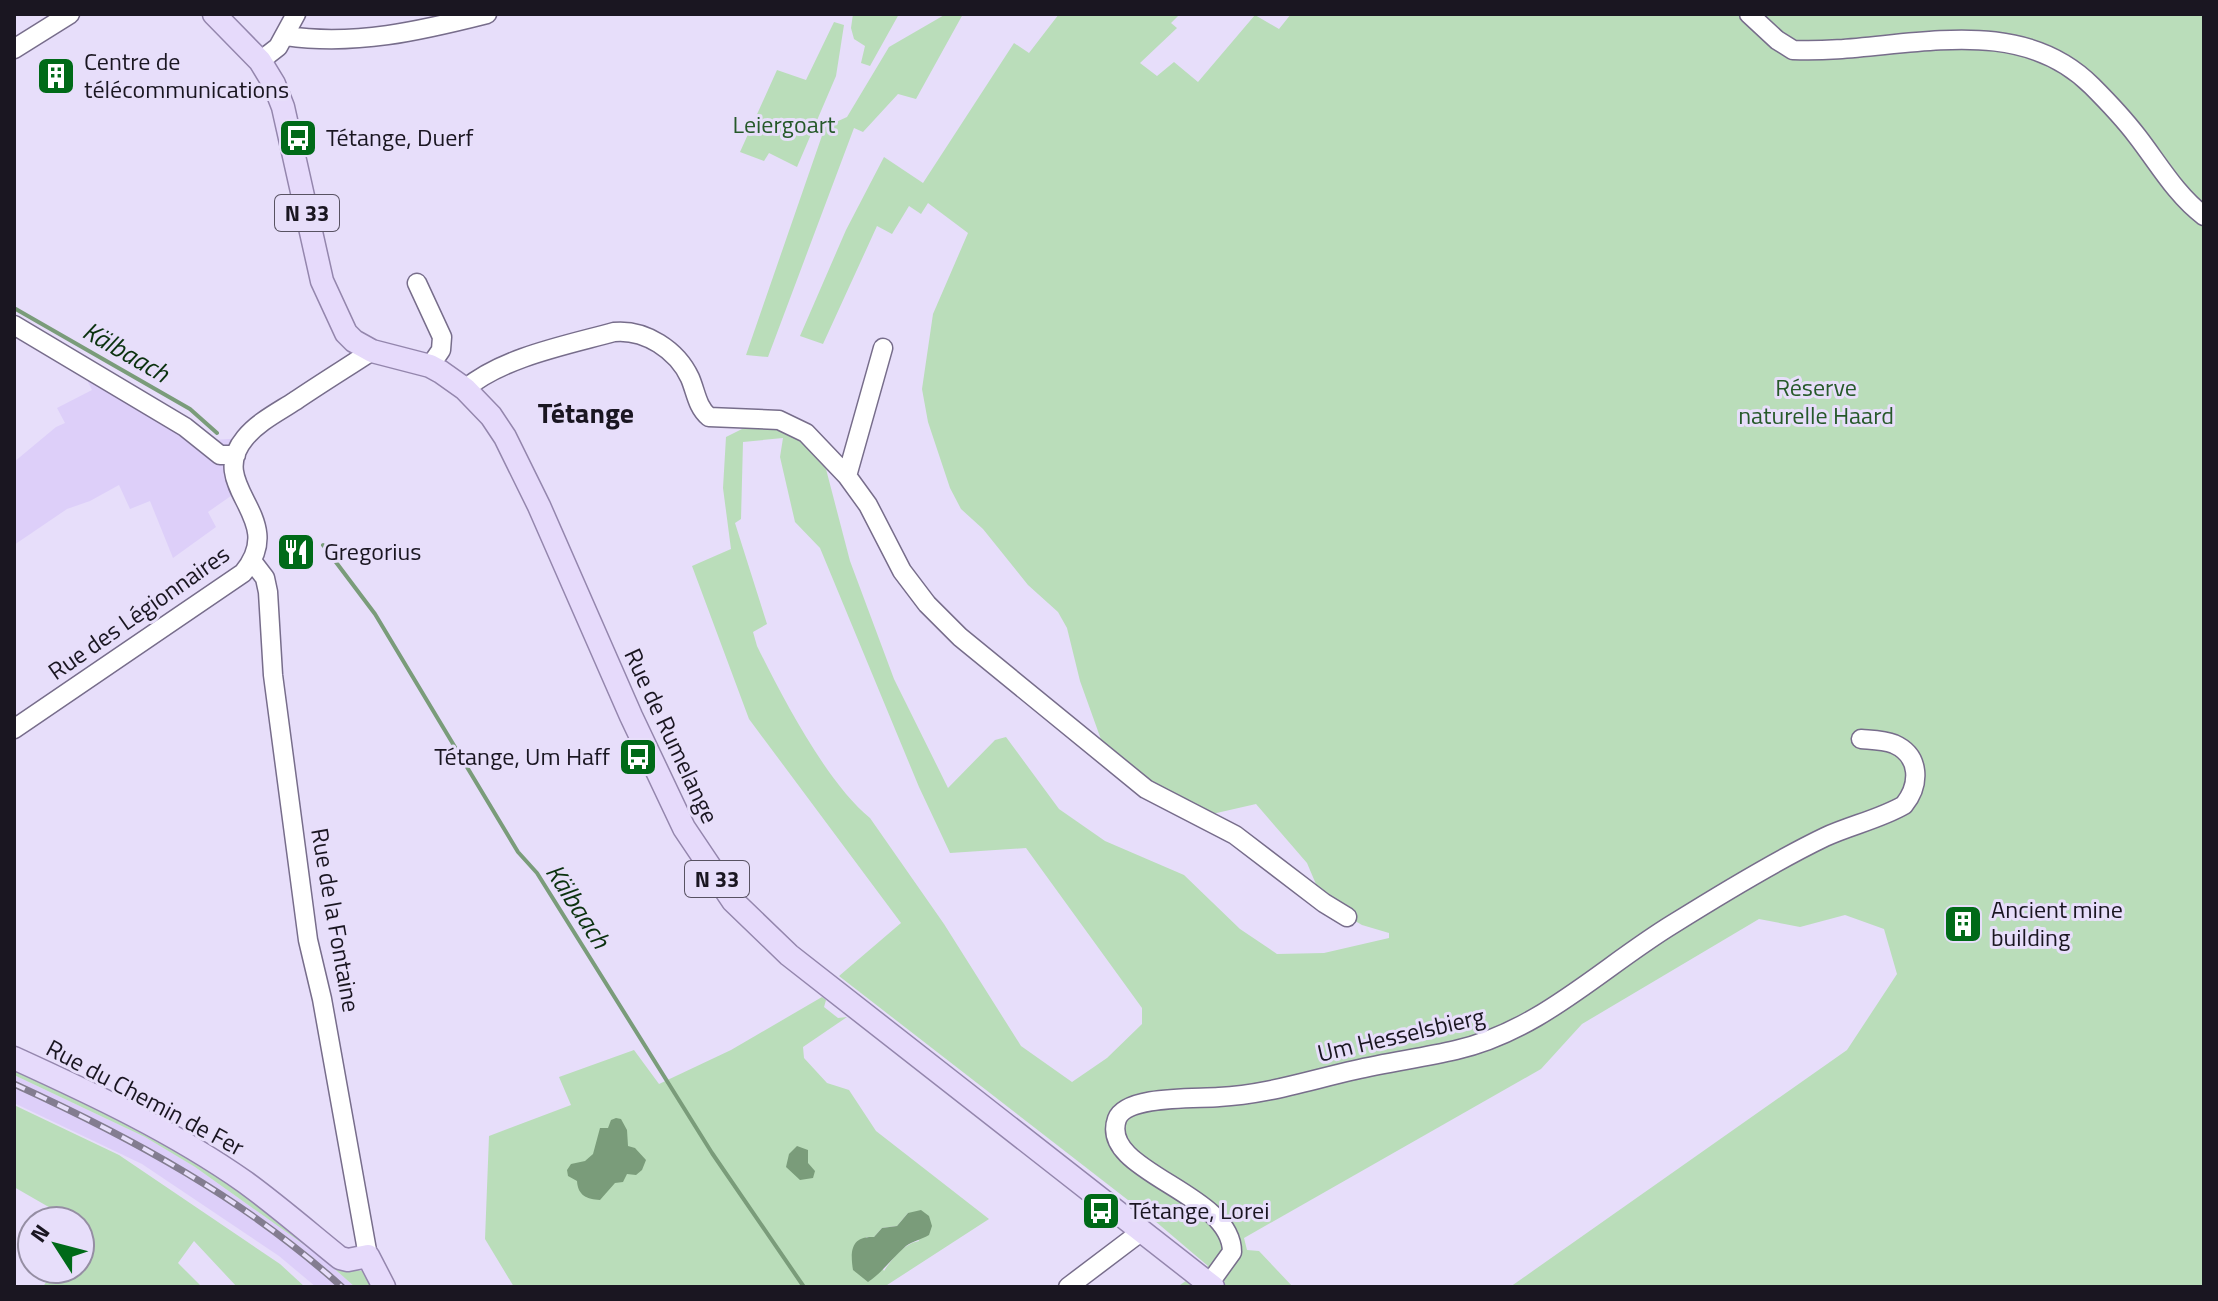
<svg xmlns="http://www.w3.org/2000/svg" width="2218" height="1301" viewBox="0 0 2218 1301" font-family="'Titillium Web',sans-serif">
  <style>
    .built { fill: #ddcff9 }
    .green { fill: #baddba; fill-rule: evenodd }
    .water { fill: #7a9c7a }
    .lines { fill: none; stroke-linecap: round; stroke-linejoin: round }
    .stream { stroke: #7a9c7a; stroke-width: 4 }
    .minor-casing { stroke: #776d8b; stroke-width: 21 }
    .major-casing { stroke: #9486ad; stroke-width: 25 }
    .minor { stroke: #fff; stroke-width: 18 }
    .major { stroke: #e6dafb; stroke-width: 22 }
    .rail-casing { stroke: #837d90; stroke-width: 7 }
    .rail { stroke: #e7defa; stroke-width: 4; stroke-dasharray: 12; stroke-linecap: butt }
    .labels { text-anchor: middle; stroke-width: 6; stroke-linejoin: round; paint-order: stroke }
    .shield { fill: #e7defa; stroke: #585262; stroke-width: 2 }
    .shield-label { font-size: 22px; font-weight: bold; fill: #1a1621 }
    .poi-label { font-size: 24px; fill: #1a1621; stroke: #e7defa; text-anchor: start }
    .park-label { font-size: 24px; fill: #26592a; stroke: #e7defa }
    .street-label { font-size: 24px; fill: #1a1621; stroke: #e7defa }
    .water-label { font-size: 26px; font-style: italic; fill: #0b320f; stroke: #e7defa }
    .quarter-label { font-size: 28px; font-weight: bold; fill: #1a1621; stroke: #e7defa }
  </style>
  <rect width="100%" height="100%" fill="#e7defa"/>
  <!-- built -->
  <path class="built" d="M104,370L213,440L245,438L238,491L208,512L216,527L173,558L150,501L130,509L119,485L90,501L67,509L14,545V462L56,427L65,423L57,408L92,390L87,380Z
    M14,1075L145,1137L195,1167L320,1256L355,1287H316L279,1256L142,1164L14,1103Z"/>
  <!-- green -->
  <path class="green" d="M853,14H899L870,66L861,63L865,46L854,39L851,28Z
    M946,14H963L916,99L898,94L863,132L854,128L768,357L746,355L825,127L847,117L889,47Z
    M1059,14H1180L1171,23L1177,28L1140,63L1157,76L1174,62L1198,82L1255,15L1279,29L1291,14H2204V1287H1510L1847,1050L1897,974L1884,929L1845,915L1800,927L1759,919L1582,1024L1541,1069L1244,1238L1247,1250L1259,1251L1293,1287H1177L1208,1266L1155,1221L839,976L901,923L749,719L692,566L731,549L723,488L726,437L742,429L776,426L796,436L826,469L850,561L894,679L948,788L995,740L1006,737L1059,809L1105,841L1184,875L1240,929L1277,954L1324,953L1389,938V933L1362,925L1324,903L1307,863L1256,804L1199,817L1108,759L1080,681L1067,628L1058,612L1028,585L983,529L961,509L950,488L928,422L922,389L933,314L968,233L928,203L921,214L909,206L892,234L877,226L823,344L800,336L846,230L884,157L923,183L1014,43L1029,53ZM783,438L780,457L795,522L820,548L919,787L950,853L1026,848L1142,1008V1024L1107,1058L1072,1082L1021,1046L944,924L870,818C827,783 782,697 757,646L753,632L767,624L735,523L741,519L743,442Z
    M834,22L844,25L836,76L797,167L769,153L764,161L740,152L777,70L806,80Z
    M822,997L826,1000L824,1007L838,1018L847,1017L803,1047L804,1058L827,1083L849,1090L876,1131L989,1219L884,1287H514L485,1239L489,1136L571,1105L559,1077L634,1050L659,1084L731,1050ZM908,1213L919,1241C903,1244 893,1258 884,1271L866,1237H874L882,1228L897,1226Z
    M14,1063L211,1165L343,1268L362,1271L374,1287H355L320,1256L195,1167L145,1137L14,1075Z
    M14,1105L119,1155L280,1264L305,1287H237L194,1241L178,1263L202,1287H43L54,1269H80V1221H73L14,1187Z"/>
  <!-- water -->
  <path class="water" d="M616,1118L621,1119L627,1130L628,1146L635,1148L646,1160L642,1170L636,1175L627,1174L623,1182L615,1183L600,1200C587,1199 578,1196 577,1181L568,1176L567,1170L571,1164L585,1161L593,1154L600,1128H608L611,1120Z
    M797,1146L808,1150V1163L815,1171L813,1178L800,1180L786,1167L789,1154Z
    M921,1210L929,1216L932,1226L929,1235C922,1239 913,1241 906,1246C892,1258 883,1272 868,1282L853,1270C850,1251 851,1236 874,1237L882,1228L897,1226L908,1213Z"/>
  <g class="lines">
    <!-- stream -->
    <path class="stream" d="M14,308L190,409L217,433
      M323,545L375,614L518,852L537,873L712,1153L804,1287"/>
    <!-- minor casing -->
    <g class="minor-casing">
      <path id="minor" d="M1749,14L1777,40L1793,50C1892,55 2012,6 2092,86C2108,102 2124,119 2137,136C2158,163 2176,195 2204,216
        M286,36C355,46 420,31 487,14
        M14,49L70,14
        M260,61L278,47L296,14
        M417,283L442,337L441,350L430,366
        M14,325L185,427L220,455H236
        M465,389C503,357 567,345 614,332C645,329 677,350 690,378C696,392 697,407 709,417L779,420L806,433L847,476L868,505L902,571L927,604L960,637L1146,789L1235,835L1324,903L1347,917
        M847,476L883,348
        M252,561L265,578L268,592L273,675L308,940L322,999L368,1256
        M14,729L243,573C290,517 204,487 245,438C258,422 278,412 295,401C320,384 346,368 372,351
        M1209,1284L1232,1252C1232,1192 1098,1172 1117,1119C1126,1095 1196,1099 1219,1097C1265,1095 1310,1080 1355,1070C1388,1062 1422,1058 1456,1050C1540,1031 1601,968 1673,924C1721,894 1775,861 1825,837C1851,825 1880,819 1904,805C1920,785 1921,756 1894,744C1884,740 1873,740 1861,739
        M1068,1287L1142,1231"/>
    </g>
    <!-- major casing -->
    <g class="major-casing">
      <path id="major" d="M214,14L260,61L274,84L283,107L322,281L346,333L354,341L372,351L430,366L441,372L465,389L491,416L505,437L539,506L631,716L684,828L733,901L789,955L1213,1287
        M14,1058C93,1094 174,1132 245,1182C278,1206 309,1233 340,1258L348,1260L368,1256L384,1287"/>
    </g>
    <!-- minor -->
    <use href="#minor" class="minor"/>
    <!-- major -->
    <use href="#major" class="major"/>
    <!-- rail casing -->
    <g class="rail-casing">
      <path id="rail" d="M14,1084C132,1138 245,1199 342,1287"/>
    </g>
    <!-- rail -->
    <use href="#rail" class="rail"/>
  </g>
  <!-- icons -->
  <defs>
    <g id="building-square" transform="scale(2)"><rect x="-9" y="-9" width="18" height="18" rx="4" fill="#006a18" stroke="#e7defa"/><path d="M-4-6H4V6H1V3H-1V6H-4ZM-2.5-4.3h1.7v1.8h-1.7ZM.8-4.3h1.7v1.8H.8ZM-2.5-1h1.7V.8h-1.7ZM.8-1h1.7V.8H.8Z" fill="#fff"/></g>
    <g id="bus-square" transform="scale(2)"><rect x="-9" y="-9" width="18" height="18" rx="4" fill="#006a18" stroke="#e7defa"/><path d="M-5-6H5V4H4V6H2V4H-2V6H-4V4H-5ZM-3.5-4V0h7V-4ZM-3.5 1.2v1.5H-2V1.2ZM2 1.2v1.5H3.5V1.2Z" fill="#fff"/></g>
    <g id="restaurant-square" transform="scale(2)"><rect x="-9" y="-9" width="18" height="18" rx="4" fill="#006a18" stroke="#e7defa"/><path d="M-5-6h1v4h1v-4h1v4h1v-4h1v5L-1.5 .5V6h-2V.5L-5-1ZM5-6V6H3V1.5H1.5Q1.5-4 5-6Z" fill="#fff"/></g>
  </defs>
  <g fill-rule="evenodd">
    <use href="#building-square" x="56" y="76"/>
    <use href="#bus-square" x="298" y="138"/>
    <use href="#restaurant-square" x="296" y="552"/>
    <use href="#bus-square" x="638" y="757"/>
    <use href="#building-square" x="1963" y="924"/>
    <use href="#bus-square" x="1101" y="1211"/>
  </g>
  <g class="labels">
    <!-- shield labels -->
    <g class="shield">
      <rect x="275" y="195" width="64" height="36" rx="6"/>
      <rect x="685" y="861" width="64" height="36" rx="6"/>
    </g>
    <g class="shield-label">
      <text x="307" y="221">N 33</text>
      <text x="717" y="887">N 33</text>
    </g>
    <!-- poi labels -->
    <g class="poi-label">
      <text x="84" y="70">Centre de<tspan x="84" dy="28">télécommunications</tspan></text>
      <text x="326" y="146">Tétange, Duerf</text>
      <text x="324" y="560">Gregorius</text>
      <text x="610" y="765" text-anchor="end">Tétange, Um Haff</text>
      <text x="1991" y="918">Ancient mine<tspan x="1991" dy="28">building</tspan></text>
      <text x="1129" y="1219">Tétange, Lorei</text>
    </g>
    <!-- park labels -->
    <g class="park-label">
      <text x="784" y="133">Leiergoart</text>
      <text x="1816" y="396">Réserve<tspan x="1816" dy="28">naturelle Haard</tspan></text>
    </g>
    <!-- street labels -->
    <g class="street-label">
      <text transform="translate(139 613) rotate(-35)" y="8">Rue des Légionnaires</text>
      <text transform="translate(671 736) rotate(65)" y="8">Rue de Rumelange</text>
      <text transform="translate(335 920) rotate(80)" y="8">Rue de la Fontaine</text>
      <text transform="translate(1401 1035) rotate(-13)" y="8">Um Hesselsbierg</text>
      <text transform="translate(145 1098) rotate(28)" y="8">Rue du Chemin de Fer</text>
    </g>
    <!-- water labels -->
    <g class="water-label">
      <text transform="translate(126 352) rotate(30)" y="9">Kälbaach</text>
      <text transform="translate(578 906) rotate(57)" y="9">Kälbaach</text>
    </g>
    <!-- quarter labels -->
    <g class="quarter-label">
      <text x="586" y="423">Tétange</text>
    </g>
  </g>
  <!-- border -->
  <rect width="2218" height="1301" fill="none" stroke="#1a1621" stroke-width="32"/>
  <!-- north arrow -->
  <g transform="translate(56 1245) rotate(306)"><circle r="38" fill="#e7defa" stroke="#958ea3" stroke-width="2"/>
  <path d="M0-6L14 30L0 20L-14 30Z" fill="#006a18"/>
  <text y="-12" font-size="22" font-weight="bold" text-anchor="middle" fill="#1a1621">N</text>
  </g>
</svg>
